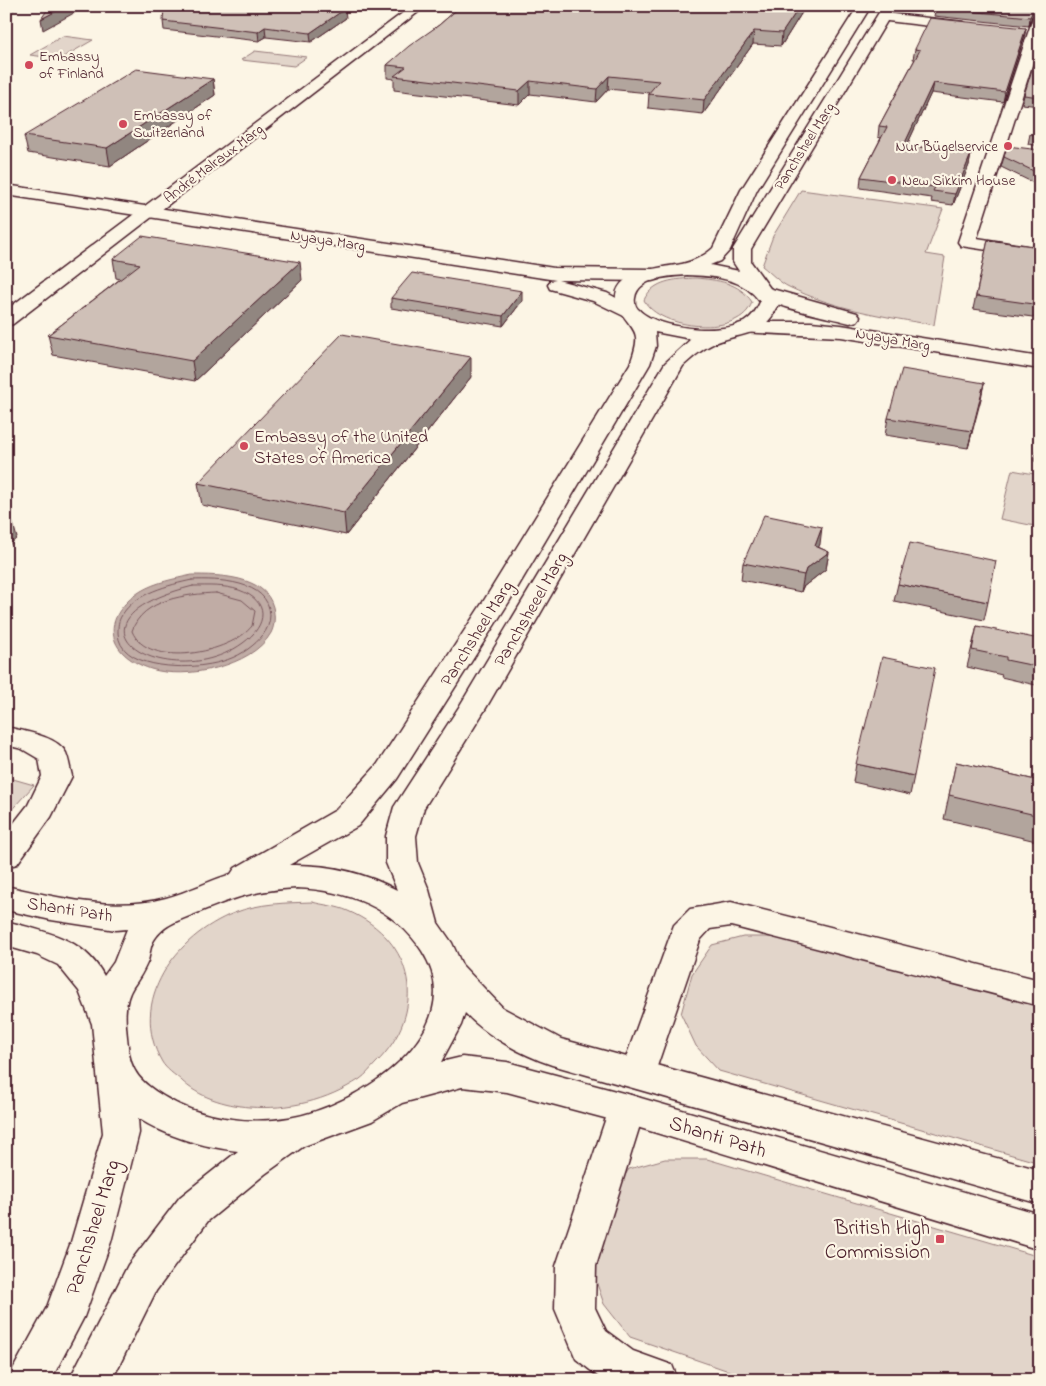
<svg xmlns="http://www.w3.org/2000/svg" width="1046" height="1386" viewBox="0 0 1046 1386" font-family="'Indie Flower',sans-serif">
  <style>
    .green { fill: #e2d5ca; stroke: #967a7a }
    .water { fill: #c0aca5; stroke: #917474 }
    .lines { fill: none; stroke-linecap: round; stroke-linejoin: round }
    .shore { stroke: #79575c; stroke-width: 1 }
    .minor-casing { stroke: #4a1f2b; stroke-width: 3 }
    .tertiary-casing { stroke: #4a1f2b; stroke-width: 3 }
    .secondary-casing { stroke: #4a1f2b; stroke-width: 3 }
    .minor { fill: #fcf5e5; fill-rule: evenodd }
    .tertiary { fill: #fcf5e5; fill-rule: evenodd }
    .secondary { fill: #fcf5e5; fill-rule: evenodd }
    .wall { fill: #b2a59d; stroke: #4a1f2b }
    .shaded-wall { fill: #918680; stroke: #4a1f2b }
    .building { fill: #cfc0b7; stroke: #4a1f2b }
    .poi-dot { fill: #d1495b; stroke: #fcf5e5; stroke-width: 2 }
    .labels { text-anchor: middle; stroke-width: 4.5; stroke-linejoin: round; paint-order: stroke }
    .far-poi-label { font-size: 15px; fill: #4a1f2b; stroke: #fcf5e5; text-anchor: start }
    .far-street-label { font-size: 15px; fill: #4a1f2b; stroke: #fcf5e5 }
    .poi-label { font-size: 18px; fill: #4a1f2b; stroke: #fcf5e5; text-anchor: start }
    .street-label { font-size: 18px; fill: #4a1f2b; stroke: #fcf5e5 }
    .near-street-label { font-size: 21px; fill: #4a1f2b; stroke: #fcf5e5 }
    .near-poi-label { font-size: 21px; fill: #4a1f2b; stroke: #fcf5e5; text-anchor: end }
  </style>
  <rect width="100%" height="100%" fill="#fcf5e5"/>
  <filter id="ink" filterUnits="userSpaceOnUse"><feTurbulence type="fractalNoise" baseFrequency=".02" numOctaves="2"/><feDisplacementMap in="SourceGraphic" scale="10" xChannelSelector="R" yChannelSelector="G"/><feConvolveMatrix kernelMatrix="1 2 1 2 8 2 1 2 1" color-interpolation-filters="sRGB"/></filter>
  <g filter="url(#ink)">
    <!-- green -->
    <path class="green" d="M63,36L93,40L60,59L30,55Z
      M255,51L307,57L294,66L241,60Z
      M801,190L943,209L926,254L945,257L934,325C886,317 834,309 789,287C780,283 771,273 762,266L773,236Z
      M696,278C717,280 739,282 752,302C741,338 659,330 644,300C653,280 676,279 696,278Z
      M1012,470L1040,475V527L1000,519Z
      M6,777L34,785L6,816Z
      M312,902C323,905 337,906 348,911C416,940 428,1012 376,1063C371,1068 366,1075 360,1079C326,1101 289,1110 249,1107C225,1105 198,1097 181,1080C175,1075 166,1069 162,1062C127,1001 176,936 234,913C259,903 285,903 312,902Z
      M743,937H779L1040,1003V1163L719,1071L696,1046L681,1014L692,974L712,945Z
      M665,1159H707L1040,1257V1380H755L630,1337L604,1304L589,1261L604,1207L629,1169Z"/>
    <!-- water -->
    <path class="water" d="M192,575C218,575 265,575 273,607C275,616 275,625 271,633C252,667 185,680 151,669C105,654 100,617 141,591C156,582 174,579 192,575Z"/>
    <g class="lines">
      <!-- shore -->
      <path class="shore" d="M192,580C217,579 269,580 270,615C270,630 259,641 248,649C236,658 220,663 205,665C181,669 119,668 118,633C118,626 118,621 122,615C135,593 169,585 192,580Z
        M193,586C208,586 224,585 239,590C270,601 268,625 243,643C169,697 46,623 193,586Z
        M216,593L242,600L255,611L252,626C231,653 148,670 132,631C142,599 187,594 216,593Z"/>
      <!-- minor casing -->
      <g class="minor-casing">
        <path id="minor" d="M6,6H17L6,13Z
          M412,6H426L13,324L6,326V310Z
          M884,13L964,22L971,26L964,30L879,20L877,17L879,14Z
          M1040,14V40L977,238L1040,248V258L961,246L958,242L1033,18Z
          M6,727C23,731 58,736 66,753C69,760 70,769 72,776L51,817L17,864L6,867V833L28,805L42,776L39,759L22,749L6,745Z
          M731,902L1040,980V1006L731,926L710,929L700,940L651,1084L638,1089L625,1084L620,1074L674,925L690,909Z
          M627,1094L640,1098L645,1109L596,1266L595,1308L606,1331L633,1351L672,1365L678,1380H603L576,1359L555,1309L556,1266L609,1109L614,1098Z"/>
      </g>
      <!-- tertiary casing -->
      <g class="tertiary-casing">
        <path id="tertiary" d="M6,185L554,268L652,269L659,271L661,275L659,279L652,281L558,280L607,293L639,310L642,314L639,318L632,320L593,301L550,289L548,285L550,281L556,280L6,195Z
          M765,287L857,313L860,317L857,321L850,323C832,318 764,305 756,293L758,289Z
          M745,322H811L841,325L1040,357V369L841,337L738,332L735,328L738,324Z"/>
      </g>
      <!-- secondary casing -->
      <g class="secondary-casing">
        <path id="secondary" d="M858,6H871L757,190L730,250L720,261L710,265L739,271L733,262V249L883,6H896L751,249V262L780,302C763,339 747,330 715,343C702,349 693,357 683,366L486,708L424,808L416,836L418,863L429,890L438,923L452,943L462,965L503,1008L561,1039L1040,1170V1204L552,1065C522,1055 487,1036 465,1013L461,1025L441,1062L462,1057L507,1062L627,1094L1040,1214V1250L627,1124L507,1092L462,1087L402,1103L372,1121L304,1146L265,1174L208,1221L156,1291L112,1380H69L128,1265L180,1197L238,1151C204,1147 167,1137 138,1118L139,1133L111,1242L84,1317L51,1380H7L47,1307L71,1242L103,1133L92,1024L79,991L58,965L37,955L6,946V921C44,932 84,937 104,976L114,962L127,929L116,930L51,920L6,910V886C59,898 113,912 166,898C188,892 209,881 231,874L235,868L336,810L377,765L483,602L630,364C644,327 632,334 617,305C608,271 661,268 682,264C692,262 706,255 713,248L741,190ZM687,275C714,276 744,278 760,302C756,311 752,317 744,322C721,335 660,329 640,311C636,308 634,303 635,298C638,277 671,276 687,275ZM655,332L691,339L665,363L459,707L394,807L386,836V863L397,890C364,872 326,864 289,865L358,826L397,779L509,602L650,364L656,346ZM296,888C346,890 394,907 422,951C474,1032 357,1107 289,1118C248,1125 198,1118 163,1096C142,1083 130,1072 128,1046C126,1027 122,1004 133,987C139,979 144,970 148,961C150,954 150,946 154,940C164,924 180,920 197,913C233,898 256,890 296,888Z"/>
      </g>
      <!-- minor -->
      <use href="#minor" class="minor"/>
      <!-- tertiary -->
      <use href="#tertiary" class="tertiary"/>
      <!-- secondary -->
      <use href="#secondary" class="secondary"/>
    </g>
    <!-- wall -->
    <path class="wall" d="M461,6H806L781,46L753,44L703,114L648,108L649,93L608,89L596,102L530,94L519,105L394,90V79L387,78V65L439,25Z
      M1040,6V13L1032,16L1029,26L934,16L936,8Z
      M346,18L311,42L266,37L259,41L164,30L163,21Z
      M1026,28L1024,38L1003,102L931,93L907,145L971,154L969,165L953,205L931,202L932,198L860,188L861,177L881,138L878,137L879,126L915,59H913L915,49Z
      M1040,44V106L1022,104L1024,95Z
      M213,79L215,95L110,166L28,153L24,136Z
      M1040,132V146L1028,144L1030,134Z
      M1040,150V186L1001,167L1004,157Z
      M1039,221H1040V239L1036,237Z
      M988,240L1040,247V318L973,309Z
      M113,259L302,280L195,381L53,355L48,335L120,279L116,278Z
      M391,298L522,301L503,326L391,308Z
      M471,377L346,535L202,505L198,483Z
      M984,383L968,448L885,435L888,418Z
      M1040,433V462L1034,461Z
      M820,544L818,547L829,552L826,569L803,587L801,592L741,580L743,563Z
      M898,584L988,602L984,620L894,601Z
      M977,626L1040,644V686L1001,677L1002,675L967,667Z
      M956,762L1040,781V842L944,819Z
      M856,764L914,776L910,795L853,782Z"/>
    <!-- shaded-wall -->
    <path class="shaded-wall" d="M66,6H84L83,8L43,30L41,19Z
      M800,6H806L781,46L782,33Z
      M1038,6H1040V13L1032,16L1029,26L1030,17L1034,8Z
      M345,9L346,18L311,42L310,33Z
      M265,27L266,37L259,41L258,32Z
      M1026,28L1024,38L1003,102L1005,92Z
      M754,31L753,44L703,114L704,100Z
      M609,76L608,89L596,102L597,89Z
      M213,79L215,95L110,166L107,148Z
      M530,81V94L519,105V91Z
      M933,83L931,93L902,156L904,145Z
      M971,154L969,165L953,205L955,194Z
      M300,262L302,280L195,381L192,361Z
      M522,291V301L503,326V316Z
      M471,357V377L346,535L344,513Z
      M984,383L981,399L968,448L972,431Z
      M11,516L17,538L6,548V520Z
      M822,527L820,544L812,563L815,546Z
      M829,552L826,569L803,587L801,592L804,575L806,569Z"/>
    <!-- building -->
    <path class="building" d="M50,6H66L41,19Z
      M227,6H315L345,9L310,33L265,27L258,32L163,21L164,8Z
      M461,6H800L782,33L754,31L704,100L648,94L659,81L609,76L597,89L530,81L519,91L394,76L406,67L387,65L409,46L439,25Z
      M937,6H1038L1034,8L1030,17L936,8Z
      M930,18L1026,28L1005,92L933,83L904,145L971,154L955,194L933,191L935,187L861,177L887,127L879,126L920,50L915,49Z
      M1040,44V97L1024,95Z
      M136,69L213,79L107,148L24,136Z
      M1040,132V135L1030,134Z
      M1007,146L1040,150V174L1004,157Z
      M142,236L300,262L192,361L48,335L140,264L113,259Z
      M988,240L1040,247V305L976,296Z
      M412,273L522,291L503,316L391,298Z
      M342,334L471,357L344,513L198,483Z
      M902,369L984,383L972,431L888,418Z
      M1040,436V450H1037Z
      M6,515L11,516L6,520Z
      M764,515L822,527L815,546L829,552L806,569L804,575L743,563Z
      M910,543L996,561L988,602L898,584Z
      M977,626L1039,639L1040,667L1006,660V657L972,650Z
      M882,657L935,668L914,776L856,764Z
      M956,762L1040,781V816L949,795Z"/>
  </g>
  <!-- markers -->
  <g class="poi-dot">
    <circle cx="29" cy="65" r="5"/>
    <circle cx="123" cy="124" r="5"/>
    <circle cx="1008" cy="146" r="5"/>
    <circle cx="892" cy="180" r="5"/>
    <circle cx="244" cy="446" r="5"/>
    <rect x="935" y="1234" width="10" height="10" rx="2.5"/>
  </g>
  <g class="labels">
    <!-- far-poi labels -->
    <g class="far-poi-label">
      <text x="39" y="61">Embassy<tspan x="39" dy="17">of Finland</tspan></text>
      <text x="133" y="120">Embassy of<tspan x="133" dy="17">Switzerland</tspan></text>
      <text x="998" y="151" text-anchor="end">Nur Bügelservice</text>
      <text x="902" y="185">New Sikkim House</text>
    </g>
    <!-- far-street labels -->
    <g class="far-street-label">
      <text transform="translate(804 146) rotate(-58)" y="5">Panchsheel Marg</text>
      <text transform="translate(213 163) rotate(-37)" y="5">André Malraux Marg</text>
      <text transform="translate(328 240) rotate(9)" y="5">Nyaya Marg</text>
      <text transform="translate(893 339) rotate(10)" y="5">Nyaya Marg</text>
    </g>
    <!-- poi labels -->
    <g class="poi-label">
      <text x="254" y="442">Embassy of the United<tspan x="254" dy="21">States of America</tspan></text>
    </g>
    <!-- street labels -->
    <g class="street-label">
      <text transform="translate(530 609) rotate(-60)" y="6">Panchsheeel Marg</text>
      <text transform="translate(476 633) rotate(-58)" y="6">Panchsheel Marg</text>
      <text transform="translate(70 909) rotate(9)" y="6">Shanti Path</text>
    </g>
    <!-- near-street labels -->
    <g class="near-street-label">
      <text transform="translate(718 1136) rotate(17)" y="7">Shanti Path</text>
      <text transform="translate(92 1227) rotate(-73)" y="7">Panchsheel Marg</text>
    </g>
    <!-- near-poi labels -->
    <g class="near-poi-label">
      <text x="930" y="1234">British High<tspan x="930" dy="24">Commission</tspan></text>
    </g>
  </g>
  <!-- margin -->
  <rect width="1046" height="1386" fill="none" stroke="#fcf5e5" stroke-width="25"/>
  <rect x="12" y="12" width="1021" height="1361" fill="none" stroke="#4a1f2b" stroke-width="2" filter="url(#ink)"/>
</svg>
